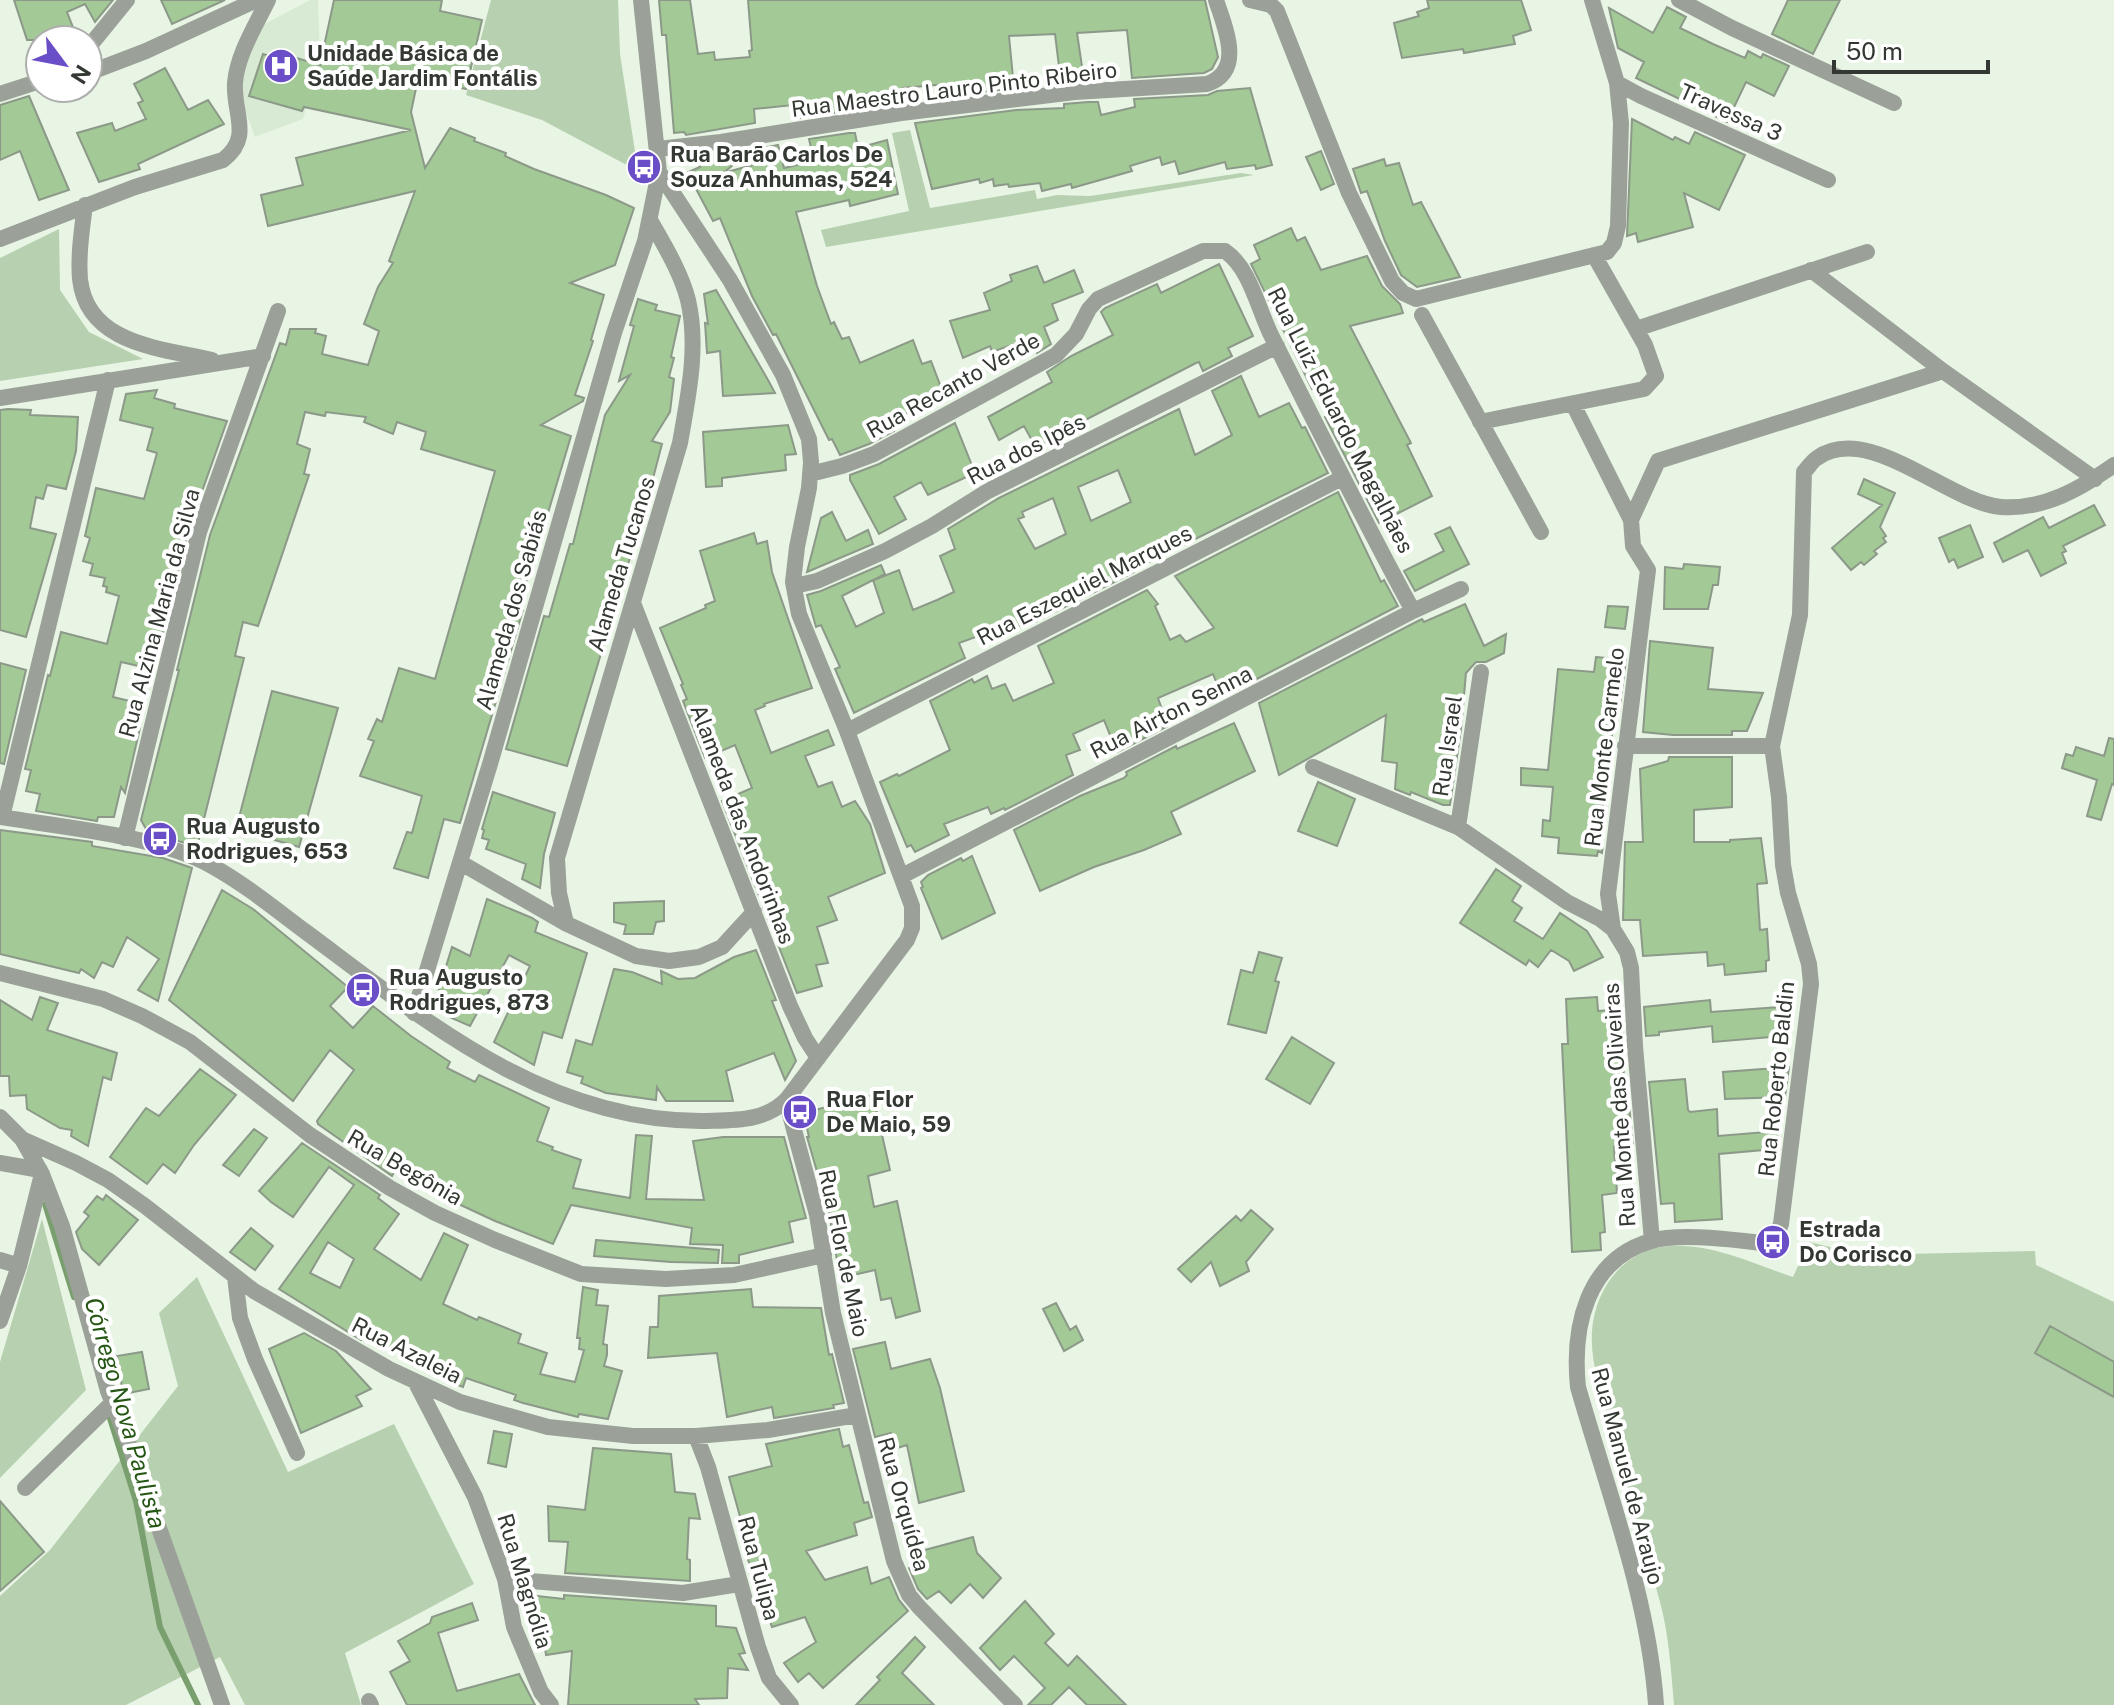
<svg xmlns="http://www.w3.org/2000/svg" width="2114" height="1705" viewBox="0 0 2114 1705" font-family="'Public Sans',sans-serif">
  <style>
    .built { fill: #d8ead3 }
    .green { fill: #b7d0b0 }
    .lines { fill: none; stroke-linecap: round; stroke-linejoin: round }
    .stream { stroke: #7a9f6f; stroke-width: 6 }
    .building { fill: #a2c996; stroke: #8c9989; stroke-width: 2; fill-rule: evenodd }
    .street { stroke: #9ba099; stroke-width: 16 }
    .labels { text-anchor: middle; stroke-width: 8; stroke-linejoin: round; paint-order: stroke }
    .poi-label { font-size: 22px; font-weight: bold; fill: #333832; stroke: #fff; text-anchor: start }
    .street-label { font-size: 22px; fill: #333832; stroke: #fff }
    .water-label { font-size: 24px; font-style: italic; fill: #255613; stroke: #fff }
  </style>
  <rect width="100%" height="100%" fill="#e8f5e4"/>
  <!-- built -->
  <path class="built" d="M310,0H318L320,60L303,119L255,137L243,104L242,71L259,27Z"/>
  <!-- green -->
  <path class="green" d="M491,0H618L620,54L638,171L542,120L466,95Z
    M910,130L930,208L1035,190L1037,199L1057,195L1090,196L1241,173L1254,175L826,247L821,230L909,211L892,133Z
    M59,229L60,290L89,332L143,359L0,381V258Z
    M42,1219L86,1390L0,1478V1362Z
    M1809,1242L1864,1255L2035,1251L2036,1265L2114,1302V1705H1674C1671,1671 1669,1635 1660,1602C1644,1542 1624,1482 1609,1421C1601,1391 1590,1362 1592,1331C1595,1288 1625,1248 1670,1246C1712,1243 1754,1264 1793,1277Z
    M197,1277L288,1472L394,1424L474,1584L345,1653L361,1705H245L220,1657L126,1705H0V1596L50,1550L178,1386L159,1313Z"/>
  <g class="lines">
    <!-- stream -->
    <path class="stream" d="M45,1204L74,1297
      M109,1415L136,1501L160,1627L198,1705"/>
  </g>
  <!-- building -->
  <path class="building" d="M14,0H113L95,22L85,4L67,12L78,40H27Z
    M161,0H225L172,24Z
    M334,0H442L440,11L482,20L466,89L418,79L411,112L425,168L450,128L475,138L474,141L506,153L505,156L534,169L606,195L634,208L615,265L570,283L604,295L591,340L593,341L575,395L584,398L583,401L541,425L571,436L539,543L533,553L520,609L523,610L460,823L444,819L428,878L394,868L407,832L412,833L422,796L360,776L374,741L368,739L377,719L382,722L399,668L435,679L495,471L421,449L426,432L397,422L393,434L364,422L366,417L326,412L325,416L305,412L297,444L310,449L304,474L309,475L258,626L243,622L235,656L244,658L197,847L147,831L141,820L179,670H177L210,535L280,343L286,345L290,329H316L315,333L326,336L322,354L368,365L379,331L364,324L378,287L393,263L389,261L415,191L268,226L261,195L303,185L296,158L411,130L304,107L302,111L249,96L263,54L291,62L293,57L320,65Z
    M659,0H690L698,54L714,52L715,60L750,57L749,51L752,50L748,0H1205L1218,57L1212,69L1204,73L1132,78L1127,30L1077,33L1084,80L1061,83L1055,34L1009,36L1014,88L948,96L947,84L903,88L904,102L885,104L884,92L845,96L846,111L804,118H794L793,105L754,109L755,123L686,135L684,132L674,133L666,35H662Z
    M1427,0H1521L1531,30L1513,36L1515,44L1464,53L1463,49L1402,58L1394,23L1419,16L1417,12L1429,8Z
    M1788,0H1840L1813,54L1772,34Z
    M1667,7L1686,17L1680,28L1713,44L1745,58L1748,51L1761,58L1763,54L1789,66L1774,96L1746,82L1727,122L1636,78L1644,62L1618,48L1609,8L1653,33Z
    M165,68L188,110L208,100L224,124L138,164L140,169L99,182L77,133L112,123L115,131L146,119L138,103L143,101L134,84Z
    M1250,88L1272,165L1256,169L1255,165L1227,169L1225,162L1179,174L1175,161L1162,165L1160,157L1130,166L1132,171L1072,188L1071,184L1042,191L1040,183L1009,187L1008,184L994,186L993,179L980,183L979,179L932,189L915,123L1016,110L1064,108V104L1088,102H1098L1101,115L1135,107L1134,99L1208,95L1217,91Z
    M29,96L69,190L39,200L20,151L0,160V105Z
    M1632,119L1673,140L1675,137L1689,144L1695,132L1745,155L1719,210L1684,193L1693,227L1638,242L1636,233L1627,236Z
    M849,133H855L858,148L887,140L898,194L850,206L849,200L796,212L817,286L831,324L834,322L842,339L849,337L860,363L913,340L922,364L931,361L942,390L913,400L917,409L889,421L894,431L869,444L840,455L832,439L829,440L776,334L773,335L752,296L720,218L713,221L695,187L692,188L684,174L700,167L695,156L718,153L720,160L728,157L732,166L723,173L753,165L749,151L778,145L784,168L814,161L809,139Z
    M1321,151L1334,184L1321,190L1306,157Z
    M1384,159L1386,166L1399,163L1413,205L1421,202L1460,277L1417,287L1401,275L1385,241L1367,191L1361,193L1353,169Z
    M1291,228L1297,241L1305,237L1321,270L1367,256L1382,286L1400,304L1403,313L1350,326L1411,443L1407,445L1432,496L1379,523L1325,417L1342,409L1329,381L1312,389L1251,264L1260,259L1254,245Z
    M1219,264L1253,336L1228,348L1232,356L1203,371L1199,362L1196,363L1054,436L1055,438L1036,448L1024,426L999,440L988,417L1052,382L1047,372L1071,356L1113,335L1101,312L1105,308L1157,284L1161,293Z
    M1037,266L1044,283L1074,270L1083,292L1052,304L1058,320L1044,327L1051,344L1037,353L1032,338L992,352L990,346L963,358L950,321L990,310L984,293L1012,281L1010,275Z
    M716,290L768,380L775,393L723,396L720,351L707,353L705,323L708,324L704,294Z
    M638,299L657,305L655,310L680,316L671,357L674,358L669,377L674,379L670,412L652,441L662,444L646,505L567,766L506,749L544,616L549,617L570,544H573L605,415L630,375L619,381L634,326L630,325Z
    M1241,376L1259,417L1289,403L1302,428L1305,427L1328,473L1133,570L1134,572L1029,625L1028,622L1002,634L1000,628L959,643L965,658L854,713L835,669L840,667L821,625L816,627L807,595L821,591L881,565L885,574L874,580L899,570L913,610L937,600L954,592L940,556L955,549L948,529L999,498L1179,409L1195,455L1232,435L1212,391ZM1118,470L1131,502L1091,521L1078,487ZM1053,498L1066,534L1035,549L1018,519L1024,517L1022,512ZM873,580L884,613L856,627L842,596Z
    M157,390L154,398L175,404L174,408L227,421L189,528L177,576L165,572L157,605L169,607L156,664L144,661L143,667L121,662L113,697L138,703L133,727L140,728L125,793L121,787L114,817H98L97,821L36,811L40,794L26,791L31,770L25,769L48,675L50,676L61,632L107,644L119,596L106,592L107,587L103,586L105,578L90,575L93,564L83,561L90,538L85,536L96,488L144,499L157,453L147,450L153,428L120,420L126,394Z
    M8,409L31,410L30,415L78,417L76,451L66,489L47,485L43,499L36,497L30,528L56,534L26,637L0,630V410Z
    M955,423L975,473L928,495L921,482L894,497L906,519L879,534L850,480V475L879,464Z
    M788,425L796,454L785,455L786,470L722,478V486L706,487L703,432Z
    M1864,479L1895,493L1880,527L1886,536L1883,538L1886,542L1874,551L1877,554L1864,565L1861,562L1851,570L1832,548L1882,505L1858,494Z
    M1338,492L1381,582L1384,580L1398,606L1253,681V679L1221,694L1213,674L1158,698L1168,726L1117,752L1104,720L1073,734L1080,750L1066,755L1073,775L1005,810L1004,808L991,814L988,807L944,824L949,835L915,852L911,845L907,847L880,782L897,774L899,776L950,750L930,701L972,679L974,683L987,676L992,689L1005,684L1013,701L1054,683L1038,646L1147,590L1158,604L1155,606L1170,640L1180,635L1186,642L1214,628L1175,576Z
    M2094,505L2105,525L2063,546L2066,551L2062,553L2066,563L2041,576L2028,550L2003,562L1994,543L2043,517L2049,528Z
    M832,512L846,541L868,530L873,544L807,572L821,518Z
    M1970,525L1983,557L1958,568L1954,559L1949,562L1939,538Z
    M1450,527L1469,564L1415,591L1404,571L1444,551L1435,534Z
    M754,533L757,544L767,541L772,572L812,688L764,704L765,706L755,710L771,753L828,730L834,745L805,756L818,787L832,782L842,807L855,801L870,824L885,873L828,897L837,920L817,927L828,963L816,965L822,986L797,993L722,801L752,788L735,745L705,758L683,701L687,699L681,685L683,684L660,628L706,608L705,605L715,601L700,551Z
    M1684,564L1720,567L1718,585H1713L1708,609H1664L1665,567L1683,569Z
    M1465,604L1484,646L1506,634L1504,653L1486,662H1476L1466,673L1461,729L1450,805H1443L1411,792L1410,795L1395,789L1397,763L1382,761L1386,715L1279,775L1259,703L1418,621L1422,619L1424,622Z
    M1608,606L1628,607L1625,629L1605,627Z
    M1650,641L1713,648L1708,689L1763,693L1747,731H1732V735H1673L1643,732Z
    M1596,657L1626,660L1619,712L1612,735L1605,787L1599,844L1603,843L1602,853L1598,851L1597,856L1558,853L1559,838L1542,836L1543,820L1550,821L1553,787L1521,785V768L1548,770L1558,669L1594,672Z
    M0,663L26,670L4,764L0,763Z
    M272,691L338,708L299,847L236,829Z
    M1234,723L1255,771L1171,812L1181,834L1144,850L1094,867L1040,891L1014,830L1080,796L1124,778L1127,775L1126,772L1176,746L1177,749Z
    M2109,738L2114,739V785L2112,784L2101,820L2087,816L2097,780L2062,768L2066,754L2073,756L2076,747L2104,756Z
    M1669,757H1732V807L1694,810V842H1730V840L1761,838L1767,883L1757,884L1760,930L1767,929L1769,960L1766,961V971L1725,975L1724,964L1708,966L1707,952L1643,956L1640,920H1623L1625,842H1643L1640,769L1668,761Z
    M1318,782L1355,799L1337,846L1298,831Z
    M493,792L555,813L544,854L540,888L522,879L526,864L486,849L489,840L482,838L484,830L482,829Z
    M0,830L92,842V846L163,858L192,868L158,1001L138,990L159,959L127,937L113,967L102,962L94,978L81,969L79,973L0,954Z
    M972,856L995,913L942,939L921,888L923,887L921,882L928,875L961,858L963,861Z
    M1496,869L1521,886L1512,901L1522,908L1514,921L1543,939L1560,913L1587,931L1603,957L1574,971L1569,961L1551,950L1538,967L1529,960L1526,965L1460,923Z
    M222,890L253,909L348,987L330,1006L353,1028L373,1006L411,1036L450,1062L447,1068L475,1082L479,1075L549,1108L537,1141L553,1147L552,1150L581,1160L573,1188L630,1198L636,1135L652,1136L646,1199L704,1200L693,1141L723,1137H784L806,1218L789,1222L793,1242L739,1255V1263H722L723,1245L690,1244L692,1228L571,1205L553,1244L495,1221L420,1186L395,1170L392,1176L318,1124L317,1121L354,1070L330,1050L293,1101L169,1000Z
    M487,899L532,918L538,922L535,932L587,953L562,1038L543,1032L534,1065L494,1042L530,966L509,955L470,1026L447,1016L443,1012L446,1003L436,999L452,947L470,956Z
    M664,901V921L656,922L653,934H624L626,925L614,922V903Z
    M756,950L776,1000L772,1001L796,1061L785,1080L774,1053L726,1071L733,1101H666L657,1087L656,1100L606,1093L581,1083L583,1077L567,1072L576,1040L592,1045L614,969L632,972L662,984L661,971L678,979L695,978L734,957Z
    M1259,952L1282,958L1275,981L1279,982L1266,1033L1228,1024L1241,970L1253,973Z
    M40,997L58,1003L47,1030L117,1053L111,1080L103,1077L88,1146L71,1136L72,1130L60,1128L27,1109L26,1095L10,1096L9,1076H0V1000L32,1020Z
    M1597,997L1598,1011L1622,1009L1624,1085L1627,1084L1633,1145L1614,1147L1617,1193L1602,1195L1605,1232L1600,1233L1601,1250L1572,1252L1562,1044H1568L1566,999Z
    M1710,1000L1711,1012L1780,1007L1782,1036L1713,1042L1712,1026L1659,1032V1035L1646,1036L1644,1007Z
    M1292,1037L1334,1063L1310,1104L1266,1079Z
    M1789,1067L1785,1097L1725,1099L1723,1072Z
    M200,1069L236,1095L194,1145L175,1173L163,1164L147,1184L110,1157L146,1108L159,1116Z
    M1685,1079L1688,1110L1690,1112L1717,1109L1718,1136L1778,1131L1775,1149L1719,1154L1722,1219L1675,1222L1674,1203L1661,1204L1649,1082Z
    M873,1095L890,1170L868,1176L874,1207L897,1201L920,1311L896,1318L891,1298L881,1300L875,1270L840,1278L829,1213L807,1137H809L807,1128L809,1127L807,1112Z
    M254,1129L267,1138L239,1176L223,1165Z
    M302,1143L380,1195L378,1198L399,1214L374,1249L421,1280L444,1233L468,1245L443,1304L477,1320L479,1317L521,1334L518,1343L547,1353L540,1374L575,1382L584,1350L579,1349L580,1338H577L583,1287L598,1290L596,1305L608,1306L603,1344L607,1345V1355L604,1366L622,1371L608,1419L579,1414L578,1417L523,1403L514,1400L516,1395L466,1378L463,1387L449,1382L366,1335L361,1340L279,1289L354,1185L329,1167L293,1217L271,1202L259,1191ZM328,1242L354,1259L340,1288L310,1273Z
    M106,1195L138,1220L99,1265L82,1249L76,1232L89,1216L84,1212L97,1196L103,1200Z
    M1251,1210L1273,1229L1246,1262L1249,1271L1220,1286L1211,1262L1191,1282L1178,1269L1236,1216L1241,1221Z
    M251,1228L273,1246L255,1270L230,1252Z
    M596,1240L719,1250L718,1263L671,1262L594,1256Z
    M751,1289L753,1307L821,1308L829,1355L832,1354L844,1403L833,1405L834,1408L774,1418L772,1407L727,1417L717,1353L648,1358L650,1327H658L659,1296Z
    M1056,1303L1070,1330L1076,1326L1083,1340L1064,1351L1043,1309Z
    M2050,1326L2114,1362V1397L2035,1353Z
    M304,1333L336,1351L371,1389L356,1396L362,1406L301,1433L269,1349Z
    M885,1342L891,1369L930,1359L940,1388L964,1491L919,1503L907,1445L894,1449L891,1433L875,1437L853,1349Z
    M142,1352L149,1389L123,1394L117,1356Z
    M839,1429L843,1447L849,1445L864,1503L868,1502L872,1517L854,1523L857,1535L806,1551L825,1580L867,1567L871,1584L889,1577L899,1600L908,1611L823,1688L809,1673L798,1682L784,1663L816,1642L805,1617L772,1627L746,1554L742,1539L746,1538L729,1477L772,1466L766,1444Z
    M494,1431L512,1434L506,1467L488,1463Z
    M593,1448L671,1454L675,1492L695,1494L700,1519L689,1518L687,1559L690,1560V1581L565,1573L568,1542L549,1541L548,1506L585,1510Z
    M0,1501L44,1552L0,1591Z
    M973,1537L977,1553L1001,1578L983,1598L970,1584L951,1603L939,1591L927,1599L918,1589L909,1568L915,1566L910,1554Z
    M528,1595L564,1599V1595L716,1606V1626L736,1628L745,1653L739,1654L748,1670L728,1668L727,1698L695,1699L699,1705H568L572,1651L546,1655L542,1625H534Z
    M1025,1601L1054,1634L1045,1643L1068,1666L1077,1656L1126,1705H1087L1069,1687L1051,1705H1028L1045,1688L1014,1656L1000,1670L980,1648Z
    M472,1603L478,1620L438,1633L457,1691L519,1674L535,1705H407L390,1672L410,1661L398,1641L430,1623L432,1617Z
    M915,1637L925,1647L902,1673L934,1705H856L880,1680L877,1677Z"/>
  <g class="lines">
    <!-- street -->
    <path class="street" d="M1250,0L1271,5L1277,11L1349,193L1392,281L1403,293L1416,299L1607,252L1614,243L1618,226L1621,123L1617,83L1592,0
      M1679,0L1732,28L1894,103
      M88,48L127,0
      M88,71L99,69L146,51L252,2L264,0
      M1617,83L1641,96L1828,180
      M0,94L40,81
      M658,149L721,142L901,113L1075,92L1207,84C1245,71 1225,28 1216,0
      M85,205C82,229 78,255 80,279C87,345 162,348 212,360
      M0,239L135,187L223,160C253,137 233,114 235,83C237,55 256,25 268,0
      M1811,270L1943,371L2095,479
      M1422,315L1541,532
      M1636,329L1867,252
      M0,398L263,356
      M1573,404L1631,520
      M1480,422L1644,389L1656,376L1645,345L1594,255
      M810,474L842,466L874,454L1056,355L1076,334L1089,309L1098,299L1203,251H1225C1251,269 1258,310 1272,337C1318,429 1364,521 1413,611
      M794,586L817,581L885,551L932,526L988,491L1277,346
      M633,603L790,1006L805,1038L818,1058
      M847,731L1342,478
      M1625,746H1772
      M1313,767L1458,827L1567,902L1600,919L1613,929L1627,952L1631,968L1635,1046L1652,1241
      M0,817C61,827 160,836 212,866C246,885 275,909 306,932C426,1021 545,1122 703,1121C734,1120 765,1122 787,1099L907,940L912,928V906L847,731L799,614L793,582L797,547L809,488L811,462L809,439L783,375L730,280L659,172L641,0
      M2,817L108,380
      M1458,827L1481,672
      M125,838L199,532L278,311
      M461,863L567,924L636,956L669,961L699,957L722,947L754,912
      M902,876L1413,611L1461,589
      M566,923L559,893L557,858L680,443C688,397 699,347 688,300C681,272 664,245 650,220
      M1613,929L1608,894L1648,570L1633,546L1631,520L1658,461L1943,371
      M0,973L103,999L142,1016L190,1042L310,1135L390,1188L435,1213L495,1240L581,1274L666,1279L734,1275L824,1255
      M414,1013L490,764L614,333L645,241L659,172
      M786,1100L817,1215L833,1313L894,1561L909,1595L919,1607L1015,1705
      M0,1117L22,1139L76,1163L108,1180L145,1206L254,1291L389,1369L460,1402L548,1427L633,1436H696L768,1430L857,1415
      M22,1139L42,1174L62,1226L108,1391L129,1444L222,1705
      M0,1163L40,1170
      M0,1260L19,1266
      M235,1277L240,1318L255,1359L297,1453
      M0,1321L19,1266L42,1174
      M416,1383L475,1497L505,1579L514,1627L541,1692L551,1705
      M696,1436L708,1467L758,1647L769,1678L791,1705
      M25,1488L112,1403
      M505,1579L683,1593L739,1584
      M369,1701L371,1705
      M1656,1705C1649,1599 1607,1489 1578,1387C1572,1328 1586,1260 1651,1241C1682,1232 1740,1241 1773,1244L1781,1224L1811,984L1809,964L1788,893L1783,865L1779,797L1772,746L1800,615L1804,472C1808,468 1812,461 1817,458C1868,421 1949,503 2001,507C2044,510 2080,489 2114,465"/>
  </g>
  <!-- icons -->
  <defs>
    <g id="hospital-disc" transform="scale(1.8)"><circle r="9.5" fill="#694ec7" stroke="#fff"/><path d="M-5-5h3v3.5h4V-5h3V5h-3V1.5h-4V5h-3Z" fill="#fff"/></g>
    <g id="bus-disc" transform="scale(1.8)"><circle r="9.5" fill="#694ec7" stroke="#fff"/><path d="M-5-6H5V4H4V6H2V4H-2V6H-4V4H-5ZM-3.5-4V0h7V-4ZM-3.5 1.2v1.5H-2V1.2ZM2 1.2v1.5H3.5V1.2Z" fill="#fff"/></g>
  </defs>
  <g fill-rule="evenodd">
    <use href="#hospital-disc" x="281" y="66"/>
    <use href="#bus-disc" x="644" y="167"/>
    <use href="#bus-disc" x="160" y="839"/>
    <use href="#bus-disc" x="363" y="990"/>
    <use href="#bus-disc" x="800" y="1112"/>
    <use href="#bus-disc" x="1773" y="1242"/>
  </g>
  <g class="labels">
    <!-- poi labels -->
    <g class="poi-label">
      <text x="307" y="61">Unidade Básica de<tspan x="307" dy="25">Saúde Jardim Fontális</tspan></text>
      <text x="670" y="162">Rua Barão Carlos De<tspan x="670" dy="25">Souza Anhumas, 524</tspan></text>
      <text x="186" y="834">Rua Augusto<tspan x="186" dy="25">Rodrigues, 653</tspan></text>
      <text x="389" y="985">Rua Augusto<tspan x="389" dy="25">Rodrigues, 873</tspan></text>
      <text x="826" y="1107">Rua Flor<tspan x="826" dy="25">De Maio, 59</tspan></text>
      <text x="1799" y="1237">Estrada<tspan x="1799" dy="25">Do Corisco</tspan></text>
    </g>
    <!-- street labels -->
    <g class="street-label">
      <text transform="translate(954 89) rotate(-7)" y="8">Rua Maestro Lauro Pinto Ribeiro</text>
      <text transform="translate(1731 112) rotate(24)" y="8">Travessa 3</text>
      <text transform="translate(953 385) rotate(-29)" y="8">Rua Recanto Verde</text>
      <text transform="translate(1341 420) rotate(63)" y="8">Rua Luiz Eduardo Magalhães</text>
      <text transform="translate(1026 449) rotate(-27)" y="8">Rua dos Ipês</text>
      <text transform="translate(621 564) rotate(-73)" y="8">Alameda Tucanos</text>
      <text transform="translate(1084 585) rotate(-27)" y="8">Rua Eszequiel Marques</text>
      <text transform="translate(511 610) rotate(-74)" y="8">Alameda dos Sabiás</text>
      <text transform="translate(159 613) rotate(-75)" y="8">Rua Alzina Maria da Silva</text>
      <text transform="translate(1171 712) rotate(-27)" y="8">Rua Airton Senna</text>
      <text transform="translate(1447 746) rotate(-82)" y="8">Rua Israel</text>
      <text transform="translate(1604 747) rotate(-83)" y="8">Rua Monte Carmelo</text>
      <text transform="translate(743 824) rotate(69)" y="8">Alameda das Andorinhas</text>
      <text transform="translate(1776 1079) rotate(-84)" y="8">Rua Roberto Baldin</text>
      <text transform="translate(1619 1105) rotate(-94)" y="8">Rua Monte das Oliveiras</text>
      <text transform="translate(405 1167) rotate(30)" y="8">Rua Begônia</text>
      <text transform="translate(844 1253) rotate(78)" y="8">Rua Flor de Maio</text>
      <text transform="translate(407 1350) rotate(27)" y="8">Rua Azaleia</text>
      <text transform="translate(1628 1476) rotate(75)" y="8">Rua Manuel de Araujo</text>
      <text transform="translate(904 1504) rotate(74)" y="8">Rua Orquídea</text>
      <text transform="translate(759 1568) rotate(75)" y="8">Rua Tulipa</text>
      <text transform="translate(525 1581) rotate(73)" y="8">Rua Magnólia</text>
    </g>
    <!-- water labels -->
    <g class="water-label">
      <text transform="translate(125 1413) rotate(74)" y="8">Córrego Nova Paulista</text>
    </g>
  </g>
  <!-- north arrow -->
  <g transform="translate(64 64) rotate(122)"><circle r="38" fill="#ffffff" stroke="#adafad" stroke-width="2"/>
  <path d="M0-6L14 30L0 20L-14 30Z" fill="#694ec7"/>
  <text y="-12" font-size="22" font-weight="bold" text-anchor="middle" fill="#333832">N</text>
  </g>
  <!-- scale -->
  <path d="M1834 60v12h154v-12" fill="none" stroke="#333832" stroke-width="4"/>
  <text x="1846" y="60" font-size="24" fill="#333832" stroke="#ffffff" stroke-width="6" paint-order="stroke">50 m</text>
</svg>
